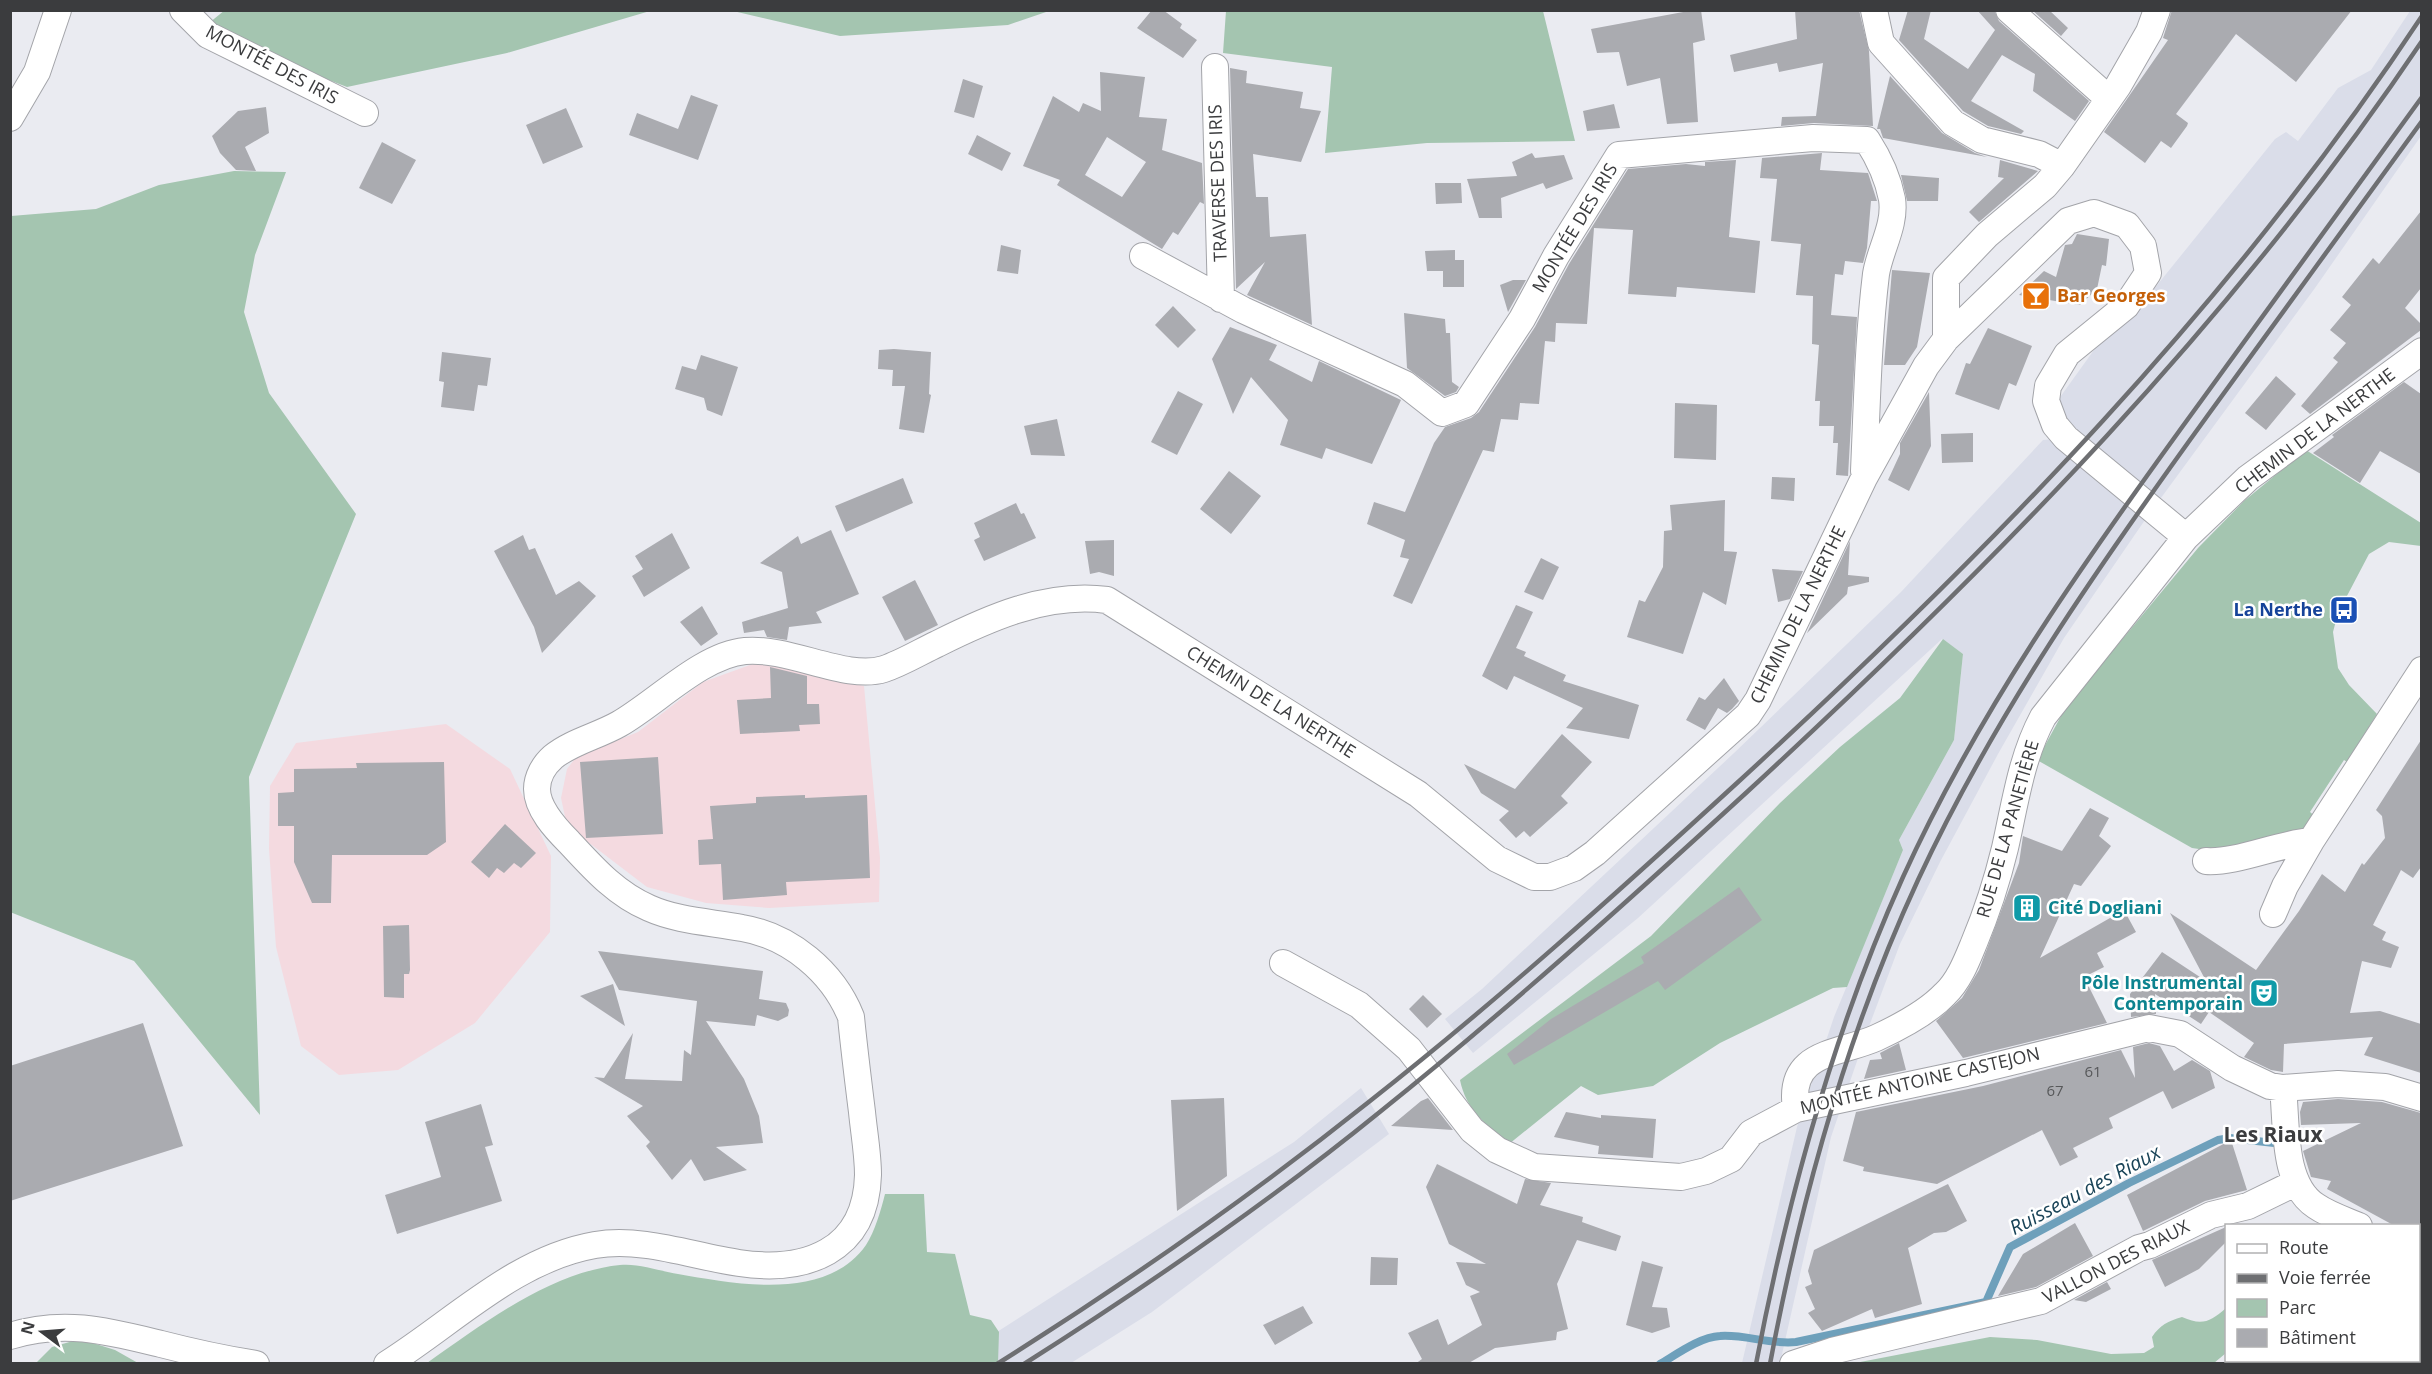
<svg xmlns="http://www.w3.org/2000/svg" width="2432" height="1374" viewBox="0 0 2432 1374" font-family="'Open Sans',sans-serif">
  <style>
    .industrial { fill: #f4dae0 }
    .built { fill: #dadde9 }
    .green { fill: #a4c5b0 }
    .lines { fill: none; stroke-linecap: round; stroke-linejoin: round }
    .stream { stroke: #6ea0bb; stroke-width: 8 }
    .building { fill: #aaabb0; fill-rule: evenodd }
    .minor-casing { stroke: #a3a4a9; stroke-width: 28 }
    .minor { stroke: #fff; stroke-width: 26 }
    .rail { stroke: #6e6f72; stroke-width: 4.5 }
    .labels { text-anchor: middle; stroke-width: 5; stroke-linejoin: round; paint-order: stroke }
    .number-label { font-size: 15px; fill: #57585a }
    .street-label { font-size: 18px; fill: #3b3c3e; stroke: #fff }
    .food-label { font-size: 18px; font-weight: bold; fill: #c56008; stroke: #fff; text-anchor: start }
    .transit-label { font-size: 18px; font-weight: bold; fill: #164399; stroke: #fff; text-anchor: end }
    .culture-label { font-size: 18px; font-weight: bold; fill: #0d838f; stroke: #fff; text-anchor: start }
    .water-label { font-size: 20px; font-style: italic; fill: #194357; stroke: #fff }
    .quarter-label { font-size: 21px; font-weight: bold; fill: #3b3c3e; stroke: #fff }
  </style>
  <rect width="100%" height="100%" fill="#eaebf1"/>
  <!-- industrial -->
  <path class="industrial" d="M761,661L864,686L880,858L879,902L769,908L706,903L647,887L567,826L561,798L567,769L576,757L638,732L703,682Z
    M446,724L510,769L551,856L550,932L475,1023L398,1070L339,1075L301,1046L276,947L269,849L270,786L296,743Z"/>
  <!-- built -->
  <path class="built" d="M2410,11H2421V136L2315,288L2147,517L2064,638L1998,754L1940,862L1900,944L1868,1029L1831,1137L1780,1363H1742L1797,1127L1834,1017L1903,850L1899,840L1954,740L1963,654L1942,639L1638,918L1473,1053L1445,1019L1482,989L1734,753L1901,592L2043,440L2053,439L2068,423L2058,400L2094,350L2133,315L2275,139L2286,132L2298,141L2338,88L2371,70Z
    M1361,1088L1389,1134L1152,1312L1071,1363L947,1364L1294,1142Z"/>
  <!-- green -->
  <path class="green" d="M225,10L650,11L507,53L347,87L262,54L209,23Z
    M733,11H1049L1008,25L840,36Z
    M1226,11H1543L1575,141L1427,143L1325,153L1332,67L1223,53Z
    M234,171L286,172L255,255L244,312L269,393L356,514L249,777L260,1115L134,961L10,912L11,216L96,209L159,185Z
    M2306,450L2421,523V546L2389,542L2369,554L2338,613L2333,632L2338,668L2349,685L2377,714L2347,762L2344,760L2310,812L2317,818L2306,832L2220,852L2192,848L2037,760L2066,707L2198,548L2244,501Z
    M1943,639L1963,654L1954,740L1899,840L1903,850L1847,987L1833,988L1720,1043L1653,1086L1598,1095L1581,1086L1509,1144C1486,1125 1466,1110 1460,1080L1651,936L1780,803L1840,747L1900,698Z
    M885,1194H924L927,1252L955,1254L970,1315L991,1320L999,1332L998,1363H427C483,1324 550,1272 620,1265C638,1263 660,1271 678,1274C736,1284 826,1302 866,1245C875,1231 881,1210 885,1194Z
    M2226,1308V1353L2214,1363H1855L1990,1337L2037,1340L2111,1354L2144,1353L2154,1347L2152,1337C2160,1325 2168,1321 2182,1317C2202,1326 2210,1322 2226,1308Z
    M80,1339L115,1350L138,1363L35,1364L52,1347Z"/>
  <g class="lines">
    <!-- stream -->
    <path class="stream" d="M1660,1364C1677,1354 1700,1337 1720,1336C1745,1334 1770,1345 1796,1342L1986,1302L2010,1247L2129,1183L2218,1140L2230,1138L2283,1144"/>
  </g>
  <!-- building -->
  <path class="building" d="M1152,10H1163L1182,24L1180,28L1197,40L1183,58L1137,28Z
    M1694,10H1701L1705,40L1693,43L1698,122L1667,124L1660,78L1627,86L1619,52L1597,53L1591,29Z
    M1795,10H1859L1869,51L1873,126L1814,123L1781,126L1782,117L1816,116L1823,63L1779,72L1777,63L1734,72L1730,55L1797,39Z
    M1908,10H1931L1924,39L1968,69L1995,30L1977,10H1994L1999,21L2089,101L2075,121L2033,91L2035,74L2002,55L1971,101L2024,131L2021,134L1988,126L1963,111L1899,40Z
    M2032,10H2049L2068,28L2061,36Z
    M2172,10H2352L2296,82L2236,34L2176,114L2188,123L2187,126L2171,148L2161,141L2145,163L2104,132L2168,40L2163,38Z
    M1230,68L1247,71L1246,83L1303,92L1300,108L1321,111L1301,162L1253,154L1256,197H1268L1270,237L1306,234L1312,325L1247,295L1265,262L1236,289Z
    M1100,72L1145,77L1139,117L1167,119L1162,150L1202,163L1204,204L1200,202L1178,235L1173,232L1162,249L1057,185L1060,180L1023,166L1053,96L1079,112L1083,103L1101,111ZM1107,137L1146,162L1122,197L1085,175Z
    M1890,76L1942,133L1975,153L1987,157L1883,138L1880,129H1877Z
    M963,79L983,86L974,118L954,112Z
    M691,95L718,105L698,160L629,135L637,113L678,129Z
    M1614,104L1620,128L1587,131L1583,111Z
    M266,107L269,133L245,147L256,171L236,170L220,153L212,136L238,111Z
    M566,108L583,147L543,164L526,125Z
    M977,135L1011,153L1002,171L968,154Z
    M382,142L416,160L392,204L359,188Z
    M1532,153L1535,158L1564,155L1573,179L1546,189L1543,183L1501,198L1502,218H1479L1467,179L1517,176L1512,162Z
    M1822,153L1820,170L1868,173L1877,201H1871L1867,248L1863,263L1845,261L1843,275L1835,274L1831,315L1857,317L1848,476L1836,475L1838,443H1833L1834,426H1819L1820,401H1815L1819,345L1812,344L1813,296L1796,295L1801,244L1771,241L1777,179L1760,178L1762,158Z
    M1736,160L1729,237L1760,241L1755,293L1677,287L1676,297L1628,294L1633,230L1594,228L1587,324L1556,323L1555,342L1545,341L1539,404L1520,403L1518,420L1501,419L1494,452L1483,450L1412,604L1393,596L1409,559L1400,557L1405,540L1367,524L1374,502L1405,512L1434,443L1445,427L1471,418L1479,412L1535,327L1569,264L1628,169L1686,164L1705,166V162Z
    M2000,160L2038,171L1979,222L1969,212L2004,178L1998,177Z
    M1901,175L1939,178L1938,201H1907Z
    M1435,183H1461L1462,203L1436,204Z
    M2421,211V288L2405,308L2421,324V330L2310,414L2301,406L2338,362L2333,358L2346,343L2330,330L2351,305L2342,297L2373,258L2379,264Z
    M2077,234L2109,239L2106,266L2102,265L2097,289L2080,305L2019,295L2044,271L2056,277L2065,245L2072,244Z
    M1001,245L1021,250L1018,274L997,271Z
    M1455,250V260H1464V287H1443V271H1427L1425,251Z
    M1892,270L1930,273L1917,347L1905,365H1884Z
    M1513,280H1526L1508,312L1500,285Z
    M1173,306L1196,330L1178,348L1155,325Z
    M1404,313L1445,319L1446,333H1450L1452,382L1459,387L1456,392L1445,396L1407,368Z
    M1230,327L1277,345L1269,360L1312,382L1319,361L1401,400L1372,464L1326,448L1322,459L1280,445L1288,420L1251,377L1233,414L1212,359Z
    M1988,328L2032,346L2016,386L2009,383L1999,410L1955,394L1966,363L1970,364Z
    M894,349L931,352L929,394L931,395L924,433L899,429L905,386H892L893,370L878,369L879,350Z
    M442,352L491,358L487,386L478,385L474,411L441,407L444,382L439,381Z
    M701,355L738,367L722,416L707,410L704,398L675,389L682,366L696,370Z
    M2276,376L2296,394L2266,430L2245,413Z
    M2404,382L2421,394V474L2380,451L2360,483L2313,453L2334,437L2332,435Z
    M1178,391L1203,404L1177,455L1151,442Z
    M1929,392L1931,446L1909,491L1888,480L1900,454V443Z
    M1675,403L1717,405L1716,460L1674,458Z
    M1057,419L1065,456L1031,455L1024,426Z
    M1973,433V462L1942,463L1941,434Z
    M1229,471L1261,496L1231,534L1200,509Z
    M1772,477L1795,478L1794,501L1771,499Z
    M903,478L913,503L846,532L835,506Z
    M1725,500L1724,551L1737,552L1726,605L1703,592L1683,654L1627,637L1639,600L1645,602L1663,567L1664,531L1672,530L1670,505Z
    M1016,503L1021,514L1024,513L1036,538L984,561L974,540L980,537L974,523Z
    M831,530L859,594L816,612L822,623L789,627L787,640L767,637L764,630L744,633L742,622L788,608L782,572L760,563L798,536L801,544Z
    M672,533L690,568L644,597L632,576L643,569L635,556Z
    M523,535L529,550L535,548L556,595L579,581L596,596L542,653L534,627L494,551Z
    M1114,540V576L1099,572L1090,574L1085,541Z
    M1850,541L1848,575L1869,577V582L1848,587L1847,594L1807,633Z
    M1541,558L1559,567L1543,600L1524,592Z
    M1772,569L1803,571L1790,599L1778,602Z
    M915,580L938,625L905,641L882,597Z
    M1516,605L1533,612L1516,648L1526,652L1524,656L1566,675L1563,681L1639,705L1629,739L1566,728L1583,708L1514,676L1507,690L1482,676Z
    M702,606L718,634L701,646L680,622Z
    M770,667L807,676V704H819L820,724L799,725L800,731L740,734L737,700L771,698Z
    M1724,678L1739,701L1732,709L1727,713L1718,708L1705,730L1686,720L1699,697L1705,700Z
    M1562,734L1592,762L1561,796L1568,803L1530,837L1524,831L1516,838L1499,820L1509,811L1481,793L1464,764L1515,789Z
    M2421,740V867L2413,878L2401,870L2373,925L2386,932L2382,940L2399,947L2391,968L2362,961L2350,1013L2380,1011L2421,1024V1073L2364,1055L2373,1037L2284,1044L2283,1072L2271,1070L2244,1057L2254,1043L2209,1012L2201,1024L2155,994L2156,1014L2131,1017L2130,994L2162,952L2206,981L2170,913L2256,970L2299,911L2322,874L2345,892L2362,863L2364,865L2385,838L2382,816L2376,810Z
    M658,757L663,834L586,838L580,762Z
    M444,762L446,842L427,855H332L331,903H312L294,862V826H278V793L294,792V769L357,768L356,763Z
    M805,795V798L867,795L870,878L786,882L787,895L723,900L721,864L699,865L698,840L713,839L710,806L756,803V797Z
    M2090,808L2109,818L2099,836L2111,846L2081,886L2074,884L2040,958L2124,910L2136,932L2097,953L2104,967L2084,977L2107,1023L1963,1058L1936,1021L1962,998L1979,970L2019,863L2023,836L2062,851Z
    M505,824L536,853L521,868L514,863L504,873L497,868L489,878L471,862Z
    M1739,887L1762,920L1665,990L1658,981L1514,1065L1507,1054L1551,1019L1644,963L1641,957Z
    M409,925L410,970L409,974H404V998L384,997L383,926Z
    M598,951L763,971L759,999L786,1003L789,1010L788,1016L778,1021L757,1015L755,1026L706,1021L744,1079L759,1116L763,1143L716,1147L747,1170L704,1181L691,1159L672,1180L646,1146L650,1142L627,1116L643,1106L594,1077L604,1078L633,1033L625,1079L682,1081L684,1050L691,1055L697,1001L619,990Z
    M613,984L625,1026L580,996Z
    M1423,995L1442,1014L1427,1028L1409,1009Z
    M143,1023L183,1146L10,1201V1066Z
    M1899,1043L1906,1070L1864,1079L1870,1060L1882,1059L1880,1053Z
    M2149,1043L2160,1046L2174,1071L2192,1060L2210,1071L2215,1088L2172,1109L2163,1091L2109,1118L2113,1128L2073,1148L2078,1157L2060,1166L2042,1130L1937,1184L1863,1171L1864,1167L1843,1161L1856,1112L1983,1086L2121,1050L2135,1078L2133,1047Z
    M1224,1098L1227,1176L1177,1211L1171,1100Z
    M1428,1098L1453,1130L1391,1126L1421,1101Z
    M2338,1099L2382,1102L2421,1113V1226H2395L2327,1189L2331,1181L2311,1177L2303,1151L2361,1123L2301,1125L2300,1112L2303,1102Z
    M481,1104L493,1145L485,1147L502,1201L397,1234L385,1195L441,1177L425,1122Z
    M1566,1112L1601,1118V1115L1656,1119L1653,1158L1598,1154L1599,1146L1554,1137Z
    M2231,1140L2247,1190L2205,1201L2143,1231L2127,1195Z
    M1437,1164L1517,1204L1525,1179L1551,1183L1540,1205L1583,1217L1582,1222L1621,1236L1616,1251L1577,1240L1557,1284L1568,1329L1557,1332L1556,1340L1495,1348L1467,1364H1415L1422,1359L1408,1333L1438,1319L1448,1345L1482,1325L1470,1296L1480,1292L1466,1285L1456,1262L1486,1264L1449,1244L1426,1187Z
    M1948,1184L1967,1221L1946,1232L1934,1233L1908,1248L1922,1304L1875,1318L1872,1309L1822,1331L1808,1313L1815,1309L1805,1287L1812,1284L1808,1271L1814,1250Z
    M2075,1223L2093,1256L2036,1287L1998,1296L2023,1254Z
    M2226,1227V1242L2199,1269L2165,1287L2152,1260Z
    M1371,1257L1398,1258L1397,1285H1370Z
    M1642,1261L1663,1267L1652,1307L1667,1308L1670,1327L1652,1333L1626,1325Z
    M2107,1282L2111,1289L2086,1302L2074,1300Z
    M1303,1306L1313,1323L1275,1345L1263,1325Z"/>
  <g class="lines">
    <!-- minor casing -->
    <g class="minor-casing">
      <path id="minor" d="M183,10L208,35L365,113
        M1874,10L1881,43L1953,123L1982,140L2039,154L2062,166
        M2009,10L2109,99
        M1215,67L1221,299
        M10,118L37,72L58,10
        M1143,256L1243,310L1405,384L1442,413L1466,404L1522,319L1556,256L1619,155L1813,138L1867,140C1878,157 1888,178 1892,199C1896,225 1880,249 1876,274C1868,340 1867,405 1864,471
        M1946,339V278L1987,235L2045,186L2062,166L2118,86L2149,32L2157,10
        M2206,861C2237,863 2277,844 2311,841
        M2273,914L2285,886L2311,841L2422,670
        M1283,963L1359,1005L1409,1049L1472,1130L1497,1150L1534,1167L1681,1177L1706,1171L1731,1159L1751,1133L1796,1109L1966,1073L2149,1028L2180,1034L2232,1068L2270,1086L2283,1088L2338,1084L2385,1087L2422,1098
        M2283,1088C2287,1125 2282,1184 2316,1206C2329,1215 2345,1220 2359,1226
        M1796,1109C1787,1051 1837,1055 1876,1038C1900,1027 1927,1013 1945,994C1959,981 1967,960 1974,943C1987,912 1997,881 2005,848C2015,804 2021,758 2043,717L2186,537
        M2418,1265L2422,1268
        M10,1336C64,1319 108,1331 161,1344C192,1352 224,1359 256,1364
        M2418,1340L2422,1353
        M387,1364C454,1322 515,1259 595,1245C643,1237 692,1256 739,1263C805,1273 866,1252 868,1175C868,1154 864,1133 862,1112C858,1080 854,1048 851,1017C833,972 790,936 742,928C711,922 678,921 649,908C616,894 593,868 569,842C556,829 537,809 537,789C537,777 544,765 553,757C571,742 598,736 619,724C656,703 702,655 745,651C790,647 846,681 884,669C902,663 920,652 937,644C989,618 1047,592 1107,600L1418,794L1497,859L1534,877H1550L1574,868L1595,853L1748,715L1758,700L1864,478L1926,366L1946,339L2068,221L2094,213L2127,225L2143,246L2148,273L2126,306L2067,354L2048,386L2046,401L2055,425L2066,438L2186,537L2248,478L2422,351
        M1793,1364L1832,1351L2041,1301L2139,1248L2150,1245L2211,1215L2248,1206L2295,1183"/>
    </g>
    <!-- minor -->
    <use href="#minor" class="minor"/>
    <!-- rail -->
    <path class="rail" d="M997,1364C1126,1283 1251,1196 1370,1101C1497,1001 1618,892 1737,783C1990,551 2232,304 2422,16
      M1024,1364C1147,1286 1268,1203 1381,1111C1507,1010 1628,901 1747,792C1995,563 2233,322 2422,41
      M1756,1364C1788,1197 1833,1032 1903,877C1981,705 2093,549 2204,397C2277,297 2350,197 2422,97
      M1770,1364C1801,1199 1847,1033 1918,880C1995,714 2100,564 2208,415C2279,317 2351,219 2422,121"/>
  </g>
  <!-- icons -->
  <defs>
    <g id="bar-square" transform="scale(1.5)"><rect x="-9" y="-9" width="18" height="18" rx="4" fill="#e8710a" stroke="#fff"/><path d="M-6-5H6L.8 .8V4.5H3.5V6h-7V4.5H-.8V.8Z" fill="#fff"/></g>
    <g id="bus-square" transform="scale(1.5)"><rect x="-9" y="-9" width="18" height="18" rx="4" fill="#1a4fb4" stroke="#fff"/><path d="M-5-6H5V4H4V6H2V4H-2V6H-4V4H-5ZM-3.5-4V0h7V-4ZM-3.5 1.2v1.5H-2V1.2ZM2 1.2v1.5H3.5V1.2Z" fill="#fff"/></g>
    <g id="building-square" transform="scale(1.5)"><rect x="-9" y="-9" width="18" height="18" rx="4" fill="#0f9aa8" stroke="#fff"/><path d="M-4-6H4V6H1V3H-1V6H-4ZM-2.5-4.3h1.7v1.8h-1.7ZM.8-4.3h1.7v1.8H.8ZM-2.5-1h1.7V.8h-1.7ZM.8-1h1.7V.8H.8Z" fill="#fff"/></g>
    <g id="theatre-square" transform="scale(1.5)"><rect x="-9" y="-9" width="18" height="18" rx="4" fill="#0f9aa8" stroke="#fff"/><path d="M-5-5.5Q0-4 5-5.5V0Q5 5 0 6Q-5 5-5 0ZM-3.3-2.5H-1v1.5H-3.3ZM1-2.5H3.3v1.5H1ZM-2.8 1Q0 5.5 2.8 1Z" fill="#fff"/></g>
  </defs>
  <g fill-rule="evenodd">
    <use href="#bar-square" x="2036" y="296"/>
    <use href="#bus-square" x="2344" y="610"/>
    <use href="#building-square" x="2027" y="908"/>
    <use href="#theatre-square" x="2264" y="993"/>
  </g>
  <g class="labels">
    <!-- number labels -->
    <g class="number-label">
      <text x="2093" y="1077">61</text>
      <text x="2055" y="1096">67</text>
    </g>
    <!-- street labels -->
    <g class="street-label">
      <text transform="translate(272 65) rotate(28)" y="6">MONTÉE DES IRIS</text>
      <text transform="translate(1218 183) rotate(-92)" y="6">TRAVERSE DES IRIS</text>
      <text transform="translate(1575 228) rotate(-59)" y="6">MONTÉE DES IRIS</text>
      <text transform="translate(2315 431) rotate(-37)" y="6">CHEMIN DE LA NERTHE</text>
      <text transform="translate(1798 615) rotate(-64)" y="6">CHEMIN DE LA NERTHE</text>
      <text transform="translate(1271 702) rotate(32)" y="6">CHEMIN DE LA NERTHE</text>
      <text transform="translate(2008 829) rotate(-74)" y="6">RUE DE LA PANETIÈRE</text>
      <text transform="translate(1920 1081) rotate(-13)" y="6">MONTÉE ANTOINE CASTEJON</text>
      <text transform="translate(2116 1262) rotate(-27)" y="6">VALLON DES RIAUX</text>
    </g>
    <!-- food labels -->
    <g class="food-label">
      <text x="2057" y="302">Bar Georges</text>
    </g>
    <!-- transit labels -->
    <g class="transit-label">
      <text x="2323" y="616">La Nerthe</text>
    </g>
    <!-- culture labels -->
    <g class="culture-label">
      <text x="2048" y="914">Cité Dogliani</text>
      <text x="2243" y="989" text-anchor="end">Pôle Instrumental<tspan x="2243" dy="21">Contemporain</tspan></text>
    </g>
    <!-- water labels -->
    <g class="water-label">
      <text transform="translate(2085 1190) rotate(-28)" y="7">Ruisseau des Riaux</text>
    </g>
    <!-- quarter labels -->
    <g class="quarter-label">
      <text x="2273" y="1142">Les Riaux</text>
    </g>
  </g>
  <!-- border -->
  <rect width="2432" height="1374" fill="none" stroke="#3b3c3e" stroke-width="24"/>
  <!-- legend -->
  <rect x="2225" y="1224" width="195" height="138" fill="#ffffff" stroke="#b1b1b2" stroke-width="1.5"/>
  <rect x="2237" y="1244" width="30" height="9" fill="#ffffff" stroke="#b1b1b2" stroke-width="1.5"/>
  <text x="2279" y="1254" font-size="18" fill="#3b3c3e">Route</text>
  <rect x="2237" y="1274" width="30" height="9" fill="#6e6f72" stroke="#b1b1b2" stroke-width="1.5"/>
  <text x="2279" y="1284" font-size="18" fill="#3b3c3e">Voie ferrée</text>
  <rect x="2237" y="1299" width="30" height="18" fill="#a4c5b0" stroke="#b1b1b2" stroke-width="1.5"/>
  <text x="2279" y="1314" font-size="18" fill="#3b3c3e">Parc</text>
  <rect x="2237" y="1329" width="30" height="18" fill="#aaabb0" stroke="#b1b1b2" stroke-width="1.5"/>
  <text x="2279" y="1344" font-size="18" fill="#3b3c3e">Bâtiment</text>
  <!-- north arrow -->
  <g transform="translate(42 1332) rotate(286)" stroke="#ffffff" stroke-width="4.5" paint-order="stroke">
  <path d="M0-4.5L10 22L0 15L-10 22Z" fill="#3b3c3e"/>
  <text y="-9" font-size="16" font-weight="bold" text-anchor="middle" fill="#3b3c3e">N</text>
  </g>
</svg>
